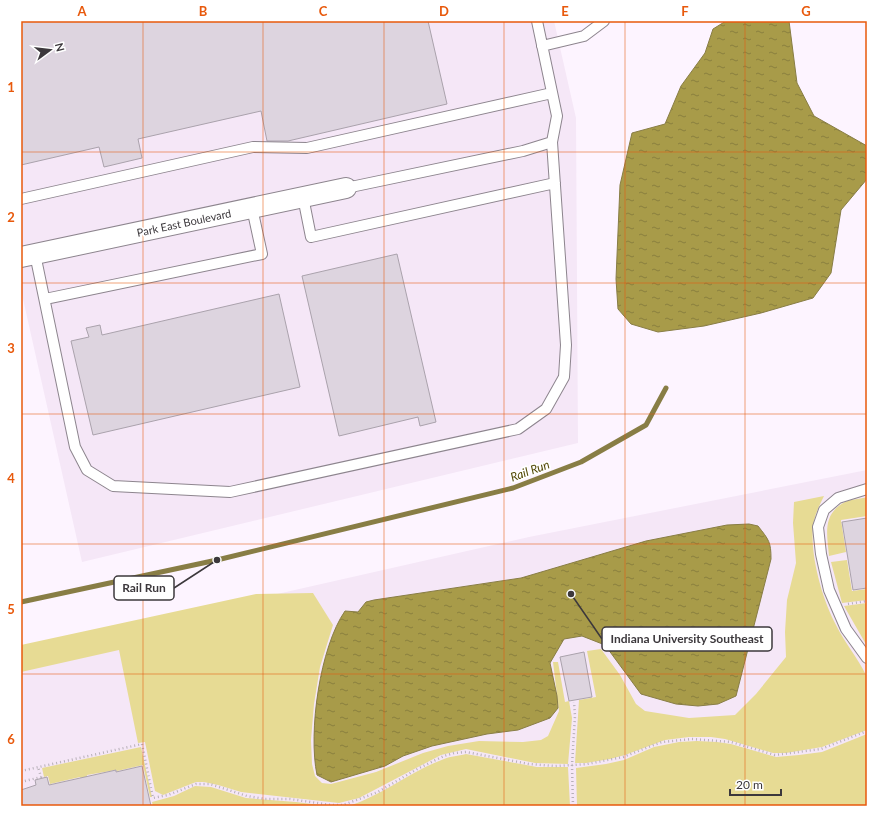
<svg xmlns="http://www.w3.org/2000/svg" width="888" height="827" viewBox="0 0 888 827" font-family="Lato,sans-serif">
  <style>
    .built { fill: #f5e7f7 }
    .grass { fill: #e7db94 }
    .water { fill: url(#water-ripples); stroke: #887d45 }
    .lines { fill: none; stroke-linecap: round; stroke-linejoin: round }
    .stream { stroke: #887d45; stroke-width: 5 }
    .building { fill: #ddd4df; stroke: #aaa2ac }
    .service-casing { stroke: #8d858e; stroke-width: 12 }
    .minor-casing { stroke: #8d858e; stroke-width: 22 }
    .path { stroke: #b7b0b8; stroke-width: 2.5; stroke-dasharray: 1 3; stroke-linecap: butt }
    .service { stroke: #fff; stroke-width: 10 }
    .minor { stroke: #fff; stroke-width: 20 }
    .grid { fill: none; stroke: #e8590c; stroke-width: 1; stroke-opacity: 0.55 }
    .labels { text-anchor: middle; stroke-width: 3.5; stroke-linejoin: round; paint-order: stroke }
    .street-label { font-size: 11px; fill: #3c383c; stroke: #fff }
    .water-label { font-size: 12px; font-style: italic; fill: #534906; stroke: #fff }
    .leader { fill: none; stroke: #3c383c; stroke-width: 1.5 }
    .callout-dot { fill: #3c383c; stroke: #fff; stroke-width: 1.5 }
    .callout { fill: #fff; stroke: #3c383c; stroke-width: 1.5 }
    .callout-label { font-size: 12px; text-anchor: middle; font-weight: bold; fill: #3c383c }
    .neatline { fill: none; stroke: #e8590c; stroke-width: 1.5 }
    .grid-label { font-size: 13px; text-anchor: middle; font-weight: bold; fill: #e8590c }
  </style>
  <defs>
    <pattern id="water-ripples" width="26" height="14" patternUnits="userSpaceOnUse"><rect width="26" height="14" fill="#a89b49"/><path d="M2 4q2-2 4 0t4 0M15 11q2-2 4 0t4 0" fill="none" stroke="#8a7f3e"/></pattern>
  </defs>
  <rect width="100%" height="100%" fill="#fdf4ff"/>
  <!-- built -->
  <path class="built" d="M21,21H554L576,118L578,443L82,562L21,290Z
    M867,470V806H21V652L529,537Z"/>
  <!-- grass -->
  <path class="grass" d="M824,496C820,504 816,512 814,521C808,550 822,599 836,625C844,642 858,658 866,675C869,681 867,720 867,730L822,747L786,753H773L725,739L711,737H689L665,740L625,755L610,759L586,763H575L579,700L596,697L587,651L601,649L620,675L636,704L645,711L689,718L735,715L756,694L786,657L785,632L787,600L796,563L793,523L794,502Z
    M867,497V516L841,520L846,552L829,556C827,534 822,514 845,502C851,499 860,499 867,497Z
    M847,560L852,591L867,589V600L842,603L831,562Z
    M313,593L333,625L320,667L314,704L311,740L312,764L315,776L322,783L331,784L376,772L423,753L448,746L479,741L523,742L541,740L548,736L559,711L553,662H558L565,702L569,701L572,718L568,764L535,763L466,749L441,755L359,798L339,803L241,792L218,785L204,782H196L163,795L155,791L145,742L138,743L119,650L21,672V645L256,594Z
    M867,603V646L844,606Z
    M867,734V806H577L576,768L606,764L624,760L654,747L679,742L697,741L717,742L731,744L776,757L799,755L822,752Z
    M141,747L152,797H150L143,765L117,771L116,770L87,775V778L81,779L80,777L50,784L48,776L44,777L42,768Z
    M466,754L537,767H568L570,806H349C383,795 411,771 444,759C451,756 458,756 466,754Z
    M195,786L211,787L246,798L296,802L327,806H153L152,802L174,796Z"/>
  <!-- water -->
  <path class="water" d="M726,21H789L797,83L814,116L867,146V179L841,210L831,273L813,298L761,313L704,326L658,332L631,324L618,309L616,279L620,185L632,133L665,124L681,86L705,53L713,29Z
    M749,524L758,526C769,540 771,542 771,559L736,696L718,704L698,706L676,704L641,694L605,645L582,636L564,639L550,663L557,696L558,708L550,718L518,730L487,734L432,746L403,756L385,766L331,782L317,775C308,732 320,647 345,611L358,612L366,602L374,600L521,578L646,541L727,525Z"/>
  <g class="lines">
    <!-- stream -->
    <path class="stream" d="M21,602L217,560L513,488L581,462L646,425L666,388"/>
  </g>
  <!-- building -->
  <path class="building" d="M21,21H428L447,104L288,141H267L261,111L138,139L142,158L104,167L99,147L21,165Z
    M397,254L436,422L420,426L418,417L339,436L302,276Z
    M279,294L300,387L93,435L71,341L89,337L86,328L100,325L102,335Z
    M867,518V588L853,590L842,522Z
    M584,652L592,697L569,701L560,657Z
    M142,766L151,806H21V790L36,785L35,780L47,777L49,785L116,770V772Z"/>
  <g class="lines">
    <!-- service casing -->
    <g class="service-casing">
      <path id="service" d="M542,46L584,36L604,21
        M346,188L523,151L552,142L557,116L537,21
        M303,197L311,237L555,183
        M21,199L253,147L307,148L552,93
        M35,254L75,447L87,470L113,486L230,492L518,429L546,409L564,377L566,345L552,142
        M45,299L262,254L252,208
        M867,489L838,498L824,510L818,527L821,554L829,590L846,629L867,658"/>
    </g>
    <!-- minor casing -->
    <g class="minor-casing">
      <path id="minor" d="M21,257L346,188"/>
    </g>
    <!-- path -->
    <path class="path" d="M848,604L867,601
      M21,771L142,744L153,798L168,795L196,784H210L247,796L265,799H290L331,805H343L378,792L419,768L444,756L454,753L466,752L529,764L555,766L587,764L623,757L651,746L662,742L692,739L731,742L775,755L821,749L867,731
      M21,782L41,777L38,767
      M573,806L572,765L575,716L574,702"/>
    <!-- service -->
    <use href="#service" class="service"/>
    <!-- minor -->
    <use href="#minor" class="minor"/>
  </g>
  <!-- grid -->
  <path class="grid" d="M143,21V806M263,21V806M384,21V806M504,21V806M625,21V806M745,21V806M21,152H867M21,283H867M21,414H867M21,544H867M21,674H867"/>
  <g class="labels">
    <!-- street labels -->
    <g class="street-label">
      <text transform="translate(184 223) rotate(-12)" y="4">Park East Boulevard</text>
    </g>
    <!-- water labels -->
    <g class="water-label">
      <text transform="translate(530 471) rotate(-20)" y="4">Rail Run</text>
    </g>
  </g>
  <!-- callouts -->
  <path class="leader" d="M217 560L174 588M571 594L602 639"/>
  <g class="callout-dot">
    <circle cx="217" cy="560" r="4"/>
    <circle cx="571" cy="594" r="4"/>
  </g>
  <g class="callout">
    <rect x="114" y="576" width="60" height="24" rx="4"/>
    <rect x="602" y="627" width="170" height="24" rx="4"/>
  </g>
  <g class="callout-label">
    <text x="144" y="592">Rail Run</text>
    <text x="687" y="643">Indiana University Southeast</text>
  </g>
  <!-- border -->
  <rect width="888" height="827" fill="none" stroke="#ffffff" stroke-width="44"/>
  <!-- north arrow -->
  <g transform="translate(50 50) rotate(75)" stroke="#ffffff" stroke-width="3" paint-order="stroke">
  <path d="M0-3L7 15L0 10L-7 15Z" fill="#3c383c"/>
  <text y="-6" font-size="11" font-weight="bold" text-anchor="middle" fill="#3c383c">N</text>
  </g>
  <!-- scale -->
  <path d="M730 789v6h51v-6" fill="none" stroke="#3c383c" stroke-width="2"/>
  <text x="736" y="789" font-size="12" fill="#3c383c" stroke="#ffffff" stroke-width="3" paint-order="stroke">20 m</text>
  <rect x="22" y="22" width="844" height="783" class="neatline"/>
  <g class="grid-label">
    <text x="82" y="16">A</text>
    <text x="203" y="16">B</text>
    <text x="323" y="16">C</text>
    <text x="444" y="16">D</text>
    <text x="565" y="16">E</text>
    <text x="685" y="16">F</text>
    <text x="806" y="16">G</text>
    <text x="11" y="92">1</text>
    <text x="11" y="222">2</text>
    <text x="11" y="353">3</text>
    <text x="11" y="483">4</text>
    <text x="11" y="614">5</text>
    <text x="11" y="744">6</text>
  </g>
</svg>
